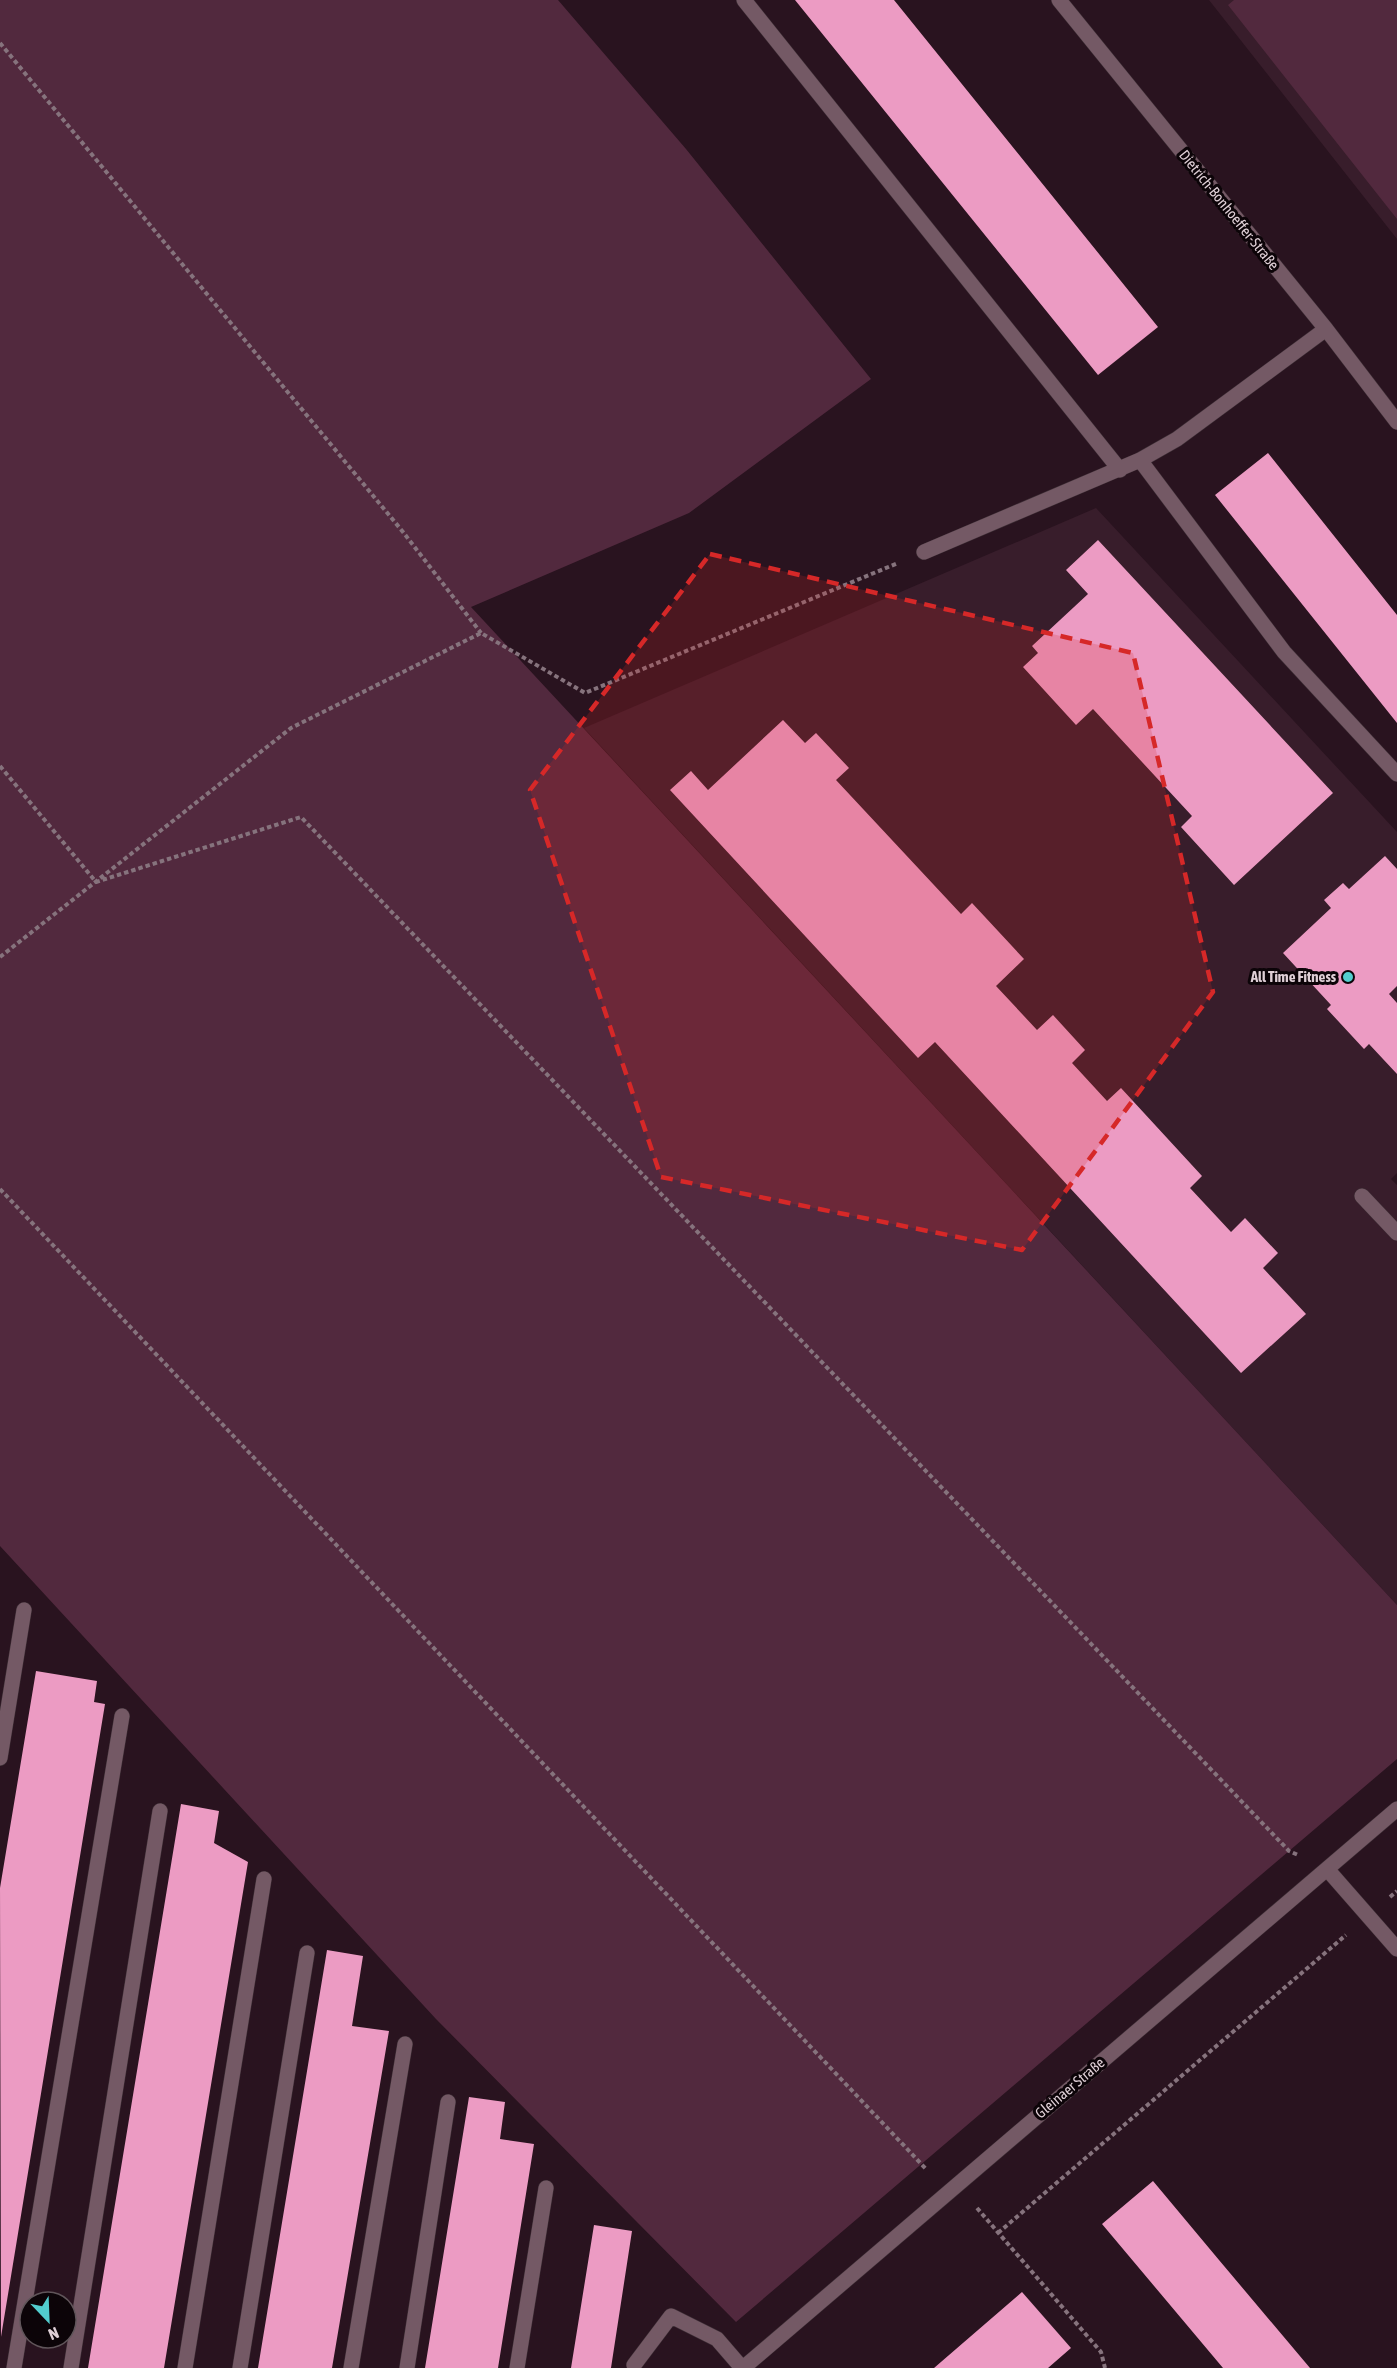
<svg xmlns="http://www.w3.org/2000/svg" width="1397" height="2368" viewBox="0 0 1397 2368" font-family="'Asap Condensed',sans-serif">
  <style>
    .built { fill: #381d2b }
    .green { fill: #52293e }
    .building { fill: #ec9bc3 }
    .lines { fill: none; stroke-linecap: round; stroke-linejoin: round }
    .minor-casing { stroke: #3e2f36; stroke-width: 16 }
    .path { stroke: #86737d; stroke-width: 4; stroke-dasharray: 4.5 3; stroke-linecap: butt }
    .minor { stroke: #745965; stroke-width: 15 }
    .marked { fill: #d62828; fill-opacity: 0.2; stroke: #d62828; stroke-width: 4.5; stroke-dasharray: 12 8; stroke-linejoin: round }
    .poi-dot { fill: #52cdce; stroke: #0c0408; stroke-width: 2 }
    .labels { text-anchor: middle; stroke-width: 6; stroke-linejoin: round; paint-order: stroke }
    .street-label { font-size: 15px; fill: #dfcfd6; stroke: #0c0408 }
    .poi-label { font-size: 15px; font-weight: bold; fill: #dfcfd6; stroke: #0c0408; text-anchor: end }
  </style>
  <rect width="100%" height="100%" fill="#29131f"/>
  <!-- built -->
  <path class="built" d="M1209,0H1397V239Z
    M1096,508L1397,832V1173L1391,1179L1397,1185V1605L584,728Z"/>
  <!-- green -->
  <path class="green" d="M0,0H558L686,149L871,379L689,513L471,607L1397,1605V1759L736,2322L436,2019L0,1546Z
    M1234,0H1397V219L1228,5Z"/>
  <!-- building -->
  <path class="building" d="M795,0H894L1158,327L1098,375Z
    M1268,453L1397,615V723L1215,495Z
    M1098,540L1333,793L1234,885L1181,827L1192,816L1093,709L1076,725L1023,667L1038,653L1032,646L1088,594L1066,570Z
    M783,720L805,743L816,733L849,768L836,780L961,914L972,903L1024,959L996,986L1037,1030L1053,1015L1085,1050L1072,1063L1107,1101L1121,1088L1202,1176L1190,1188L1231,1232L1245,1218L1278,1253L1263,1268L1306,1314L1241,1373L935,1042L918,1058L670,790L691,771L708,790Z
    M1385,856L1397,869V986L1389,994L1397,1003V1074L1369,1044L1364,1049L1327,1009L1331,1005L1283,953L1331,908L1324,900L1343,883L1349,889Z
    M36,1671L97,1681L94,1702L105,1704L1,2337L0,1888Z
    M181,1804L219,1811L214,1843L248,1862L164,2368H88Z
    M327,1950L363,1956L352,2026L389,2031L332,2368H258Z
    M469,2097L505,2102L500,2139L534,2144L498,2368H425Z
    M1153,2181L1219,2260L1310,2368H1223L1102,2224Z
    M594,2225L632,2231L611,2368H571Z
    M1022,2292L1071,2348L1048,2368H934Z"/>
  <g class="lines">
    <!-- minor casing -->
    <g class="minor-casing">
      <path id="minor" d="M744,0L1120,470
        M1059,0L1326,329L1397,422
        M1140,460L1284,652L1397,774
        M924,552L1140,460L1177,439L1326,329
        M1362,1196L1397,1233
        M0,1758L24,1610
        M1327,1869L1397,1949
        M634,2365L671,2316L717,2339L742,2368
        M14,2368L122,1716
        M71,2368L160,1811
        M185,2368L264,1879
        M240,2368L307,1953
        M351,2368L405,2044
        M407,2368L448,2102
        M517,2368L546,2188
        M743,2368L1397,1809"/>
    </g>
    <!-- path -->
    <path class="path" d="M0,43L403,532L481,633
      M0,766L96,882L301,817L1289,1851L1298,1855
      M0,957L291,728L481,633L585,693L898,563
      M0,1189L927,2170
      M1390,1897L1397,1891
      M977,2208L1101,2352L1105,2368
      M998,2233L1346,1935"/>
    <!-- minor -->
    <use href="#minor" class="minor"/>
  </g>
  <!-- marked area -->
  <path class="marked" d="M710,554L1133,653L1213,992L1022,1250L661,1177L530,790Z"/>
  <!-- markers -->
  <circle class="poi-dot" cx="1348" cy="977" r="6"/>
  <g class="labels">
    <!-- street labels -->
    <g class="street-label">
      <text transform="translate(1229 210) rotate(51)" y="5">Dietrich-Bonhoeffer-Straße</text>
      <text transform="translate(1070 2088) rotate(-40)" y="5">Gleinaer Straße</text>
    </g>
    <!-- poi labels -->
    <g class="poi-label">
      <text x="1336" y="982">All Time Fitness</text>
    </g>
  </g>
  <!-- north arrow -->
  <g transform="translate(48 2320) rotate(157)"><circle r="28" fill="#0c0408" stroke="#60555a" stroke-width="1.5"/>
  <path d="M0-4.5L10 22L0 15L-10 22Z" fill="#52cdce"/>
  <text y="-9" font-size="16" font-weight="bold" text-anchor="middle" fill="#dfcfd6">N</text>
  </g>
</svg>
